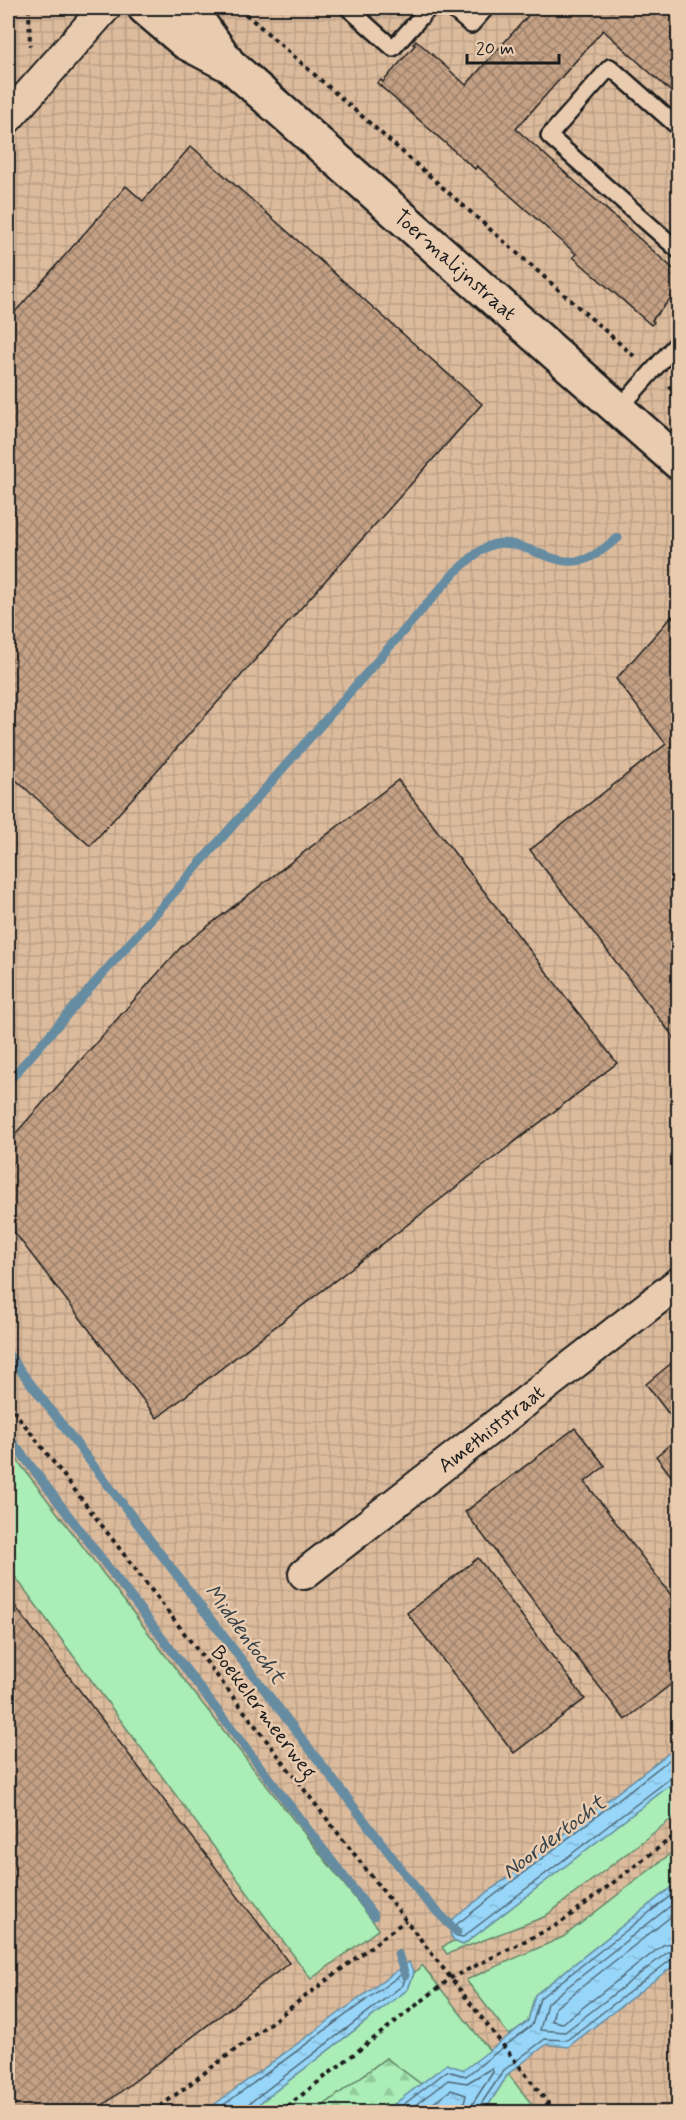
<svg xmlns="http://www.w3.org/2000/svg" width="686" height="2120" viewBox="0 0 686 2120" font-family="Mynerve,sans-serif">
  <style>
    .industrial { fill: url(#industrial-grid) }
    .grass { fill: #aaedb6; stroke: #638469; stroke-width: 1.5 }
    .forest { fill: url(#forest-firs); stroke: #638469; stroke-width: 1.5 }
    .water { fill: url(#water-ripples); stroke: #668ca1; stroke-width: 1.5 }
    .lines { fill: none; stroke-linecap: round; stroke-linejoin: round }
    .shore { stroke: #4e6674; stroke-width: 1.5 }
    .stream { stroke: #668ca1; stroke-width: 9 }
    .building { fill: url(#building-cross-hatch); stroke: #1c1c1c; stroke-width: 1.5 }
    .lane-casing { stroke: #1c1c1c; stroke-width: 20 }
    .street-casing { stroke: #1c1c1c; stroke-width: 34 }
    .secondary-casing { stroke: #1c1c1c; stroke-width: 38 }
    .path { stroke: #1c1c1c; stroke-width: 4; stroke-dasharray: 4.5 4.5; stroke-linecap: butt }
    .lane { stroke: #e9ccb0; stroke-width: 15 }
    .street { stroke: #e9ccb0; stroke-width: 30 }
    .secondary { stroke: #e9ccb0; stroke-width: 33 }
    .labels { text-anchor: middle; stroke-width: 5; stroke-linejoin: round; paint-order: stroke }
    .street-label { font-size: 21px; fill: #1c1c1c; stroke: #e9ccb0 }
    .water-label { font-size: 22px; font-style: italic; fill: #354148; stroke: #e9ccb0 }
  </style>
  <defs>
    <pattern id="industrial-grid" width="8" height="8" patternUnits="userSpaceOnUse" patternTransform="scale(1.5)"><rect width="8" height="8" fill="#dcbb9d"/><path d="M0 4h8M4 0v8" fill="none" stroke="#bca087"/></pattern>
    <pattern id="forest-firs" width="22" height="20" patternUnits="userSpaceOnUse" patternTransform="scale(1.5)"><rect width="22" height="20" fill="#aaedb6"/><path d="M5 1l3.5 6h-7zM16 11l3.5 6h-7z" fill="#92cb9c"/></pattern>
    <pattern id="water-ripples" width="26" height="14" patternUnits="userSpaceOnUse" patternTransform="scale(1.5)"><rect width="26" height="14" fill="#98d6f9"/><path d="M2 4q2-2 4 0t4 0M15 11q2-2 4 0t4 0" fill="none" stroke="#82b7d5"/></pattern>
    <pattern id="building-cross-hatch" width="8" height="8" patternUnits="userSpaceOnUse" patternTransform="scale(1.5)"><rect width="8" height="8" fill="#c4a185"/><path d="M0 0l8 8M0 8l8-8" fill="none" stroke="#9e826c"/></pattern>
  </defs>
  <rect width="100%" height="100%" fill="#eccaac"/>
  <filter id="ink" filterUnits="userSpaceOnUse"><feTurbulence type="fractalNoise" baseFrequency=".0167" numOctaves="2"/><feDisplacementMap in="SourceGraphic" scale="12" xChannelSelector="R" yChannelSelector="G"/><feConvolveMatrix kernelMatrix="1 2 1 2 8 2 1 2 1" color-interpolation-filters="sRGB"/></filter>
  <g filter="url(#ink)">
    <!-- industrial -->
    <path class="industrial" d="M8,8H678V2112H8Z"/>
    <!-- grass -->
    <path class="grass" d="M8,1448L188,1685L379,1929L311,1979L8,1567Z
      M678,1779V1814L544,1917L447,1954L442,1947L453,1941L463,1945Z
      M678,1848V1882L535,1995L528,2021L509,2035L466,1980L563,1937Z
      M422,1965L490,2051L464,2071L447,2064L421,2084L386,2058L315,2112H248L408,1989L414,1973Z
      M508,2074L538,2112H484Z"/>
    <!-- forest -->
    <path class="forest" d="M386,2058L421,2084L384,2112H315Z"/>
    <!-- water -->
    <path class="water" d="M678,1746V1779L463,1945C450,1940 450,1935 449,1922Z
      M678,1882V1962L568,2047L547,2044L508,2074L484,2112H384L447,2064L464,2070L528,2021L535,1995Z
      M409,1962L414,1973L408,1989L248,2112H204Z"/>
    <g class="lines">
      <!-- shore -->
      <path class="shore" d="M678,1753L457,1924V1936L463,1937L672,1777L678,1775
        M678,1900L547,2003L540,2030L565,2032L668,1952L678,1950
        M678,1911L555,2008L552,2021L563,2023L663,1945L678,1941
        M214,2112L381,1989L402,1974L406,1975L403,1985L247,2105L245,2112
        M394,2112L447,2071L466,2076L532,2025L540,1998L678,1890
        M406,2112L448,2080L467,2083L492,2068L493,2072L473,2103L471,2112
        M421,2112L451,2090L466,2095L462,2112
        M478,2112L479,2107L504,2070L545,2039L567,2040L672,1959L678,1957"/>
      <!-- stream -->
      <path class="stream" d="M8,1082L456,571C465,564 474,554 485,548C515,530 548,569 583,560C595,557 608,545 618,538
        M8,1354L422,1896L457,1932
        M8,1436L374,1916
        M398,1954L405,1975"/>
    </g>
    <!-- building -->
    <path class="building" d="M535,8H678V98L603,30L516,129L678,273V290L652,320L654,322L651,325L573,257L576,254L477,166L475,169L377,83L381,80L383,82L415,45L413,44L416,40L466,85Z
      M191,146L482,404L90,846L8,773V388L12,383L8,379V320L126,186L143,201Z
      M672,616L678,624V1043L530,850L666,744L616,679Z
      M398,780L617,1063L157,1418L8,1224V1142L182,946Z
      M674,1361L678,1367V1426L646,1384Z
      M575,1428L605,1466L585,1482L678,1604V1679L625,1720L465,1512Z
      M678,1438V1485L656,1456Z
      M478,1558L585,1699L514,1753L407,1613Z
      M8,1597L289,1963L94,2112H8Z"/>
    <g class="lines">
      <!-- lane casing -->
      <g class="lane-casing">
        <path id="lane" d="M348,8L393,48L429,8
          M451,8L471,25L486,8
          M678,127L610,67L549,136L678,250
          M619,409L678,342"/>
      </g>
      <!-- street casing -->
      <g class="street-casing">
        <g id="street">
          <path d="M8,118L105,8"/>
          <path id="s1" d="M304,1574L678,1283"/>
        </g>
      </g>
      <!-- secondary casing -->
      <g class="secondary-casing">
        <g id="secondary">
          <path id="s2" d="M145,8L185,42L231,66L678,462"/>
          <path d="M182,8L199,22L226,60"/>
        </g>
      </g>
      <!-- path -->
      <path class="path" d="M29,8L30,46
        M239,8L635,357
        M668,386L678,396
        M8,1403L316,1805L555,2112
        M153,2112L406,1920
        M280,2112L451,1978L559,1924L678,1833"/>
      <!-- lane -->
      <use href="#lane" class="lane"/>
      <!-- street -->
      <use href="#street" class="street"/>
      <!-- secondary -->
      <use href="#secondary" class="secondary"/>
    </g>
  </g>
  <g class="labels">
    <!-- street labels -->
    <g class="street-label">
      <text dy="7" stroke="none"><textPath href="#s2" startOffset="404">Toermalijnstraat</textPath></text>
      <text dy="7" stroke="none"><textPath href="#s1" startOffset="237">Amethiststraat</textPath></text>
      <text transform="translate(264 1712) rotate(53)" y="7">Boekelermeerweg</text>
    </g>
    <!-- water labels -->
    <g class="water-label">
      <text transform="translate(246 1633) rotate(53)" y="8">Middentocht</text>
      <text transform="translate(553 1836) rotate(-37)" y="8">Noordertocht</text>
    </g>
  </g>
  <!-- margin -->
  <rect width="686" height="2120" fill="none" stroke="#e9ccb0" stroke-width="30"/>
  <rect x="15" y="15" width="656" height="2090" fill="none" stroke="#1c1c1c" stroke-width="2" filter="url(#ink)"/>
  <!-- scale -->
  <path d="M467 54v9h92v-9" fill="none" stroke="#1c1c1c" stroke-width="3"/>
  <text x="476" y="54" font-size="18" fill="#1c1c1c" stroke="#e9ccb0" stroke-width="4.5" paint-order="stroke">20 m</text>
</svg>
